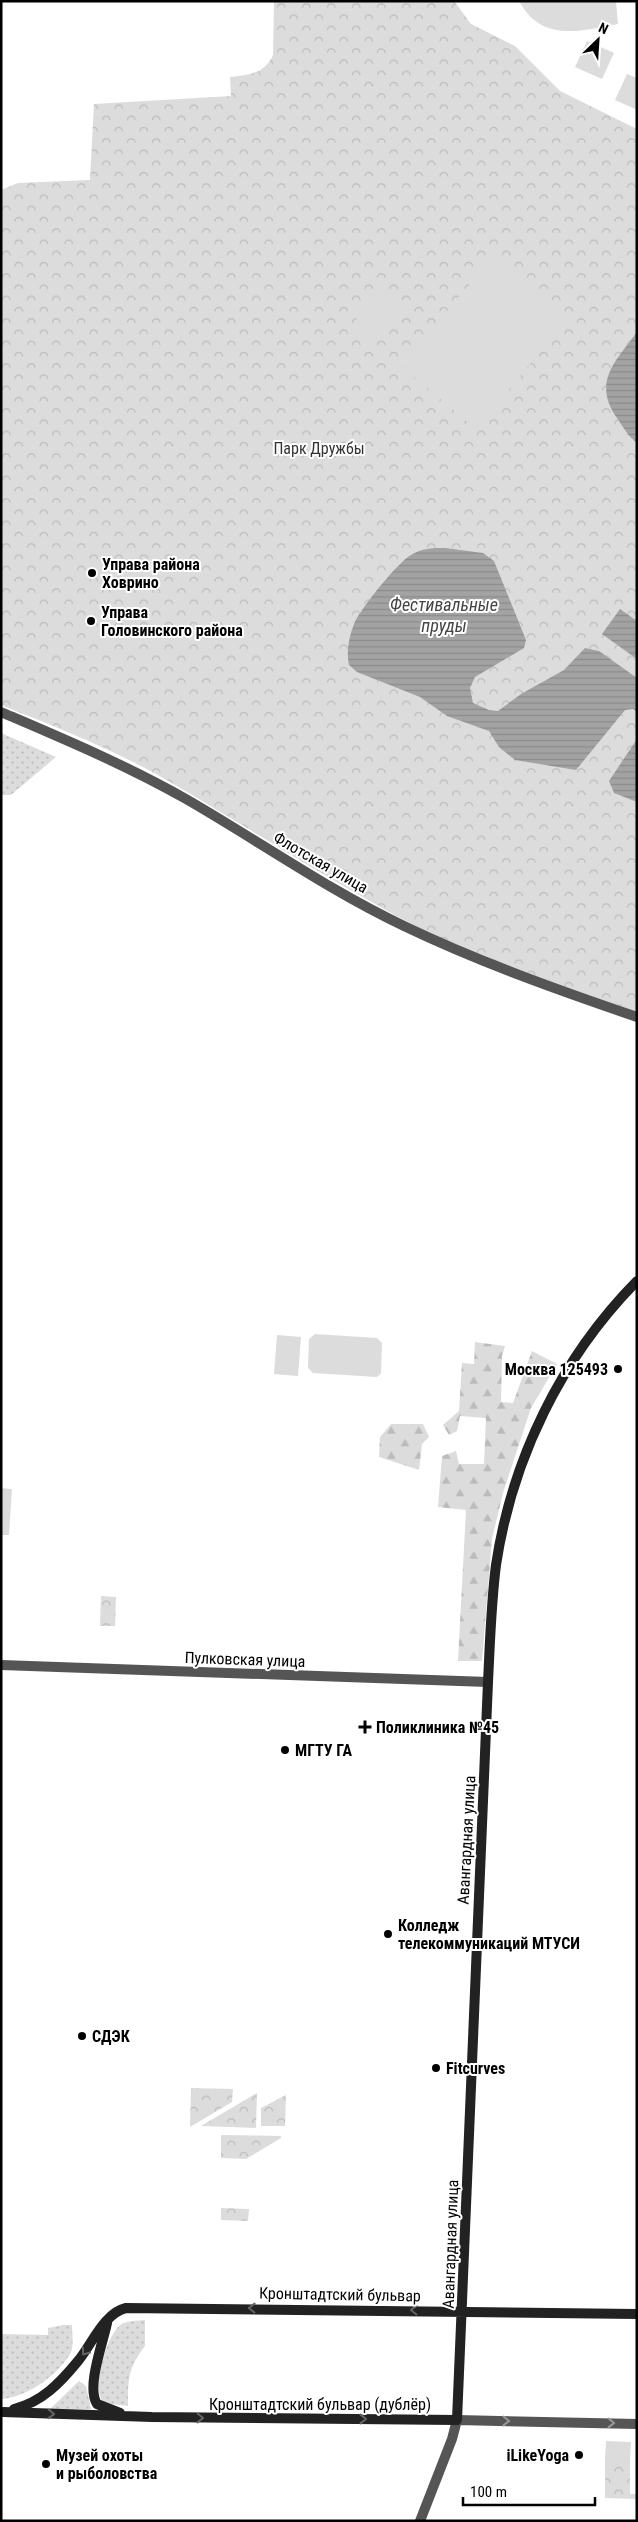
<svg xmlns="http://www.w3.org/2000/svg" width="638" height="2522" viewBox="0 0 638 2522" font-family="'Roboto Condensed',sans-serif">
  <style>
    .grass { fill: url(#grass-dots) }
    .forest { fill: url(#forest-firs) }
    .park { fill: url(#park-crowns) }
    .garden { fill: #dcdcdc }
    .water { fill: url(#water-rules) }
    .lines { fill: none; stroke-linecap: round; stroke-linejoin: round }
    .minor { stroke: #555; stroke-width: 10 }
    .tertiary { stroke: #555; stroke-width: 10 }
    .secondary { stroke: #222; stroke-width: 10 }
    .oneway { stroke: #646464 }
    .oneway2 { stroke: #999 }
    .poi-dot { fill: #000; stroke: #fff; stroke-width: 2 }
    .labels { text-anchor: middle; stroke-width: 4; stroke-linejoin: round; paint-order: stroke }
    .park-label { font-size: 16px; fill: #333; stroke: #fff }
    .poi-label { font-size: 16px; font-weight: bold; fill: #000; stroke: #fff; text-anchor: start }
    .street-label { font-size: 16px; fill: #000; stroke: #fff }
    .water-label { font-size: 18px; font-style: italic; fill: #444; stroke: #fff }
  </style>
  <defs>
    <pattern id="grass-dots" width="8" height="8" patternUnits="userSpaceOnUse" patternTransform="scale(1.25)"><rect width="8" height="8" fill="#dcdcdc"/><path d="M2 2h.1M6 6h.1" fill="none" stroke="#bbb" stroke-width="1.8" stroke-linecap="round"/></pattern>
    <pattern id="forest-firs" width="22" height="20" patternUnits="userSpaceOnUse" patternTransform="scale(1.25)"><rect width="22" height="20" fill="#dcdcdc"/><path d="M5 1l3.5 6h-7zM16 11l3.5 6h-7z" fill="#bbb"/></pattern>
    <pattern id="park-crowns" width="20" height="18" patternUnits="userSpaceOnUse" patternTransform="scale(1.25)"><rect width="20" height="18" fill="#dcdcdc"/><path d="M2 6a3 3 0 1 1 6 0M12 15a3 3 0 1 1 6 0" fill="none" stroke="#bbb"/></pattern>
    <pattern id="water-rules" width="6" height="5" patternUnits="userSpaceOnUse" patternTransform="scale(1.25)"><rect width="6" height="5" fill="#a3a3a3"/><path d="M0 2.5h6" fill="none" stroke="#8b8b8b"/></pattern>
  </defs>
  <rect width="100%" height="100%" fill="#fff"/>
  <!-- grass -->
  <path class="grass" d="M1,733L56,757L11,795H1Z
    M145,2320V2346C128,2368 128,2378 128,2406L104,2403C90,2389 106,2339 119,2326C126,2320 136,2321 145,2320Z
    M63,2325H72C72,2333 74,2345 71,2352C60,2374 26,2398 1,2399V2334L48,2335V2328Z
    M79,2381L86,2386L91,2409H50Z"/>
  <!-- forest -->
  <path class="forest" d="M475,1342L505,1346L502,1356L501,1402L513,1403L532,1351L557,1364L531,1408L503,1493L492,1539L482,1661H458L466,1510L438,1507L442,1456L456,1451L459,1464H484L486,1418L460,1416L457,1431L449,1435L443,1425L459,1411L462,1363L474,1364Z
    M391,1424H423L429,1437L422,1444L419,1470L379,1457L380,1437Z"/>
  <!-- park -->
  <path class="park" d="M274,1H454L471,24L515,46L560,91L637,129V1012C560,985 480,960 408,922C324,878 245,825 163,778C112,749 56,727 1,705V190L18,183L90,180L94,104L231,96L230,77C248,75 265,74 273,55Z
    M101,1596L116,1597L115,1626H100Z
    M191,2088L233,2089L232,2102L190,2127Z
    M257,2093L256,2128L201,2126Z
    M286,2095L285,2126H261V2108Z
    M221,2135L281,2136V2138L246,2159L221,2158Z
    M221,2208L249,2209L248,2221L221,2220Z
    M605,2460H630V2494H636V2499L605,2498Z"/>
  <!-- garden -->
  <path class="garden" d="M519,1H616L618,24C580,31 542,43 519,1Z
    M587,41L614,53L602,79L575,67Z
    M627,74L637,78V110L615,100Z
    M495,254L570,316L476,429L401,366Z
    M383,287L406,306L370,349L347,330Z
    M315,1334L377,1338L382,1343L381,1373L377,1377L313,1373L308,1368L309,1339Z
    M277,1335L301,1337L298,1376L274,1374Z
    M1,1488L12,1489L9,1535H1Z
    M606,2441L631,2442L630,2460H605Z"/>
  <!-- water -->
  <path class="water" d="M637,332V443C628,436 623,427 617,418C592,382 615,362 637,332Z
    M445,548L483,553L494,561L526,640L524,648L475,677L470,688L473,703L489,710L498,711L521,694L564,670L585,648L599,651L637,678V712L633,709L625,710L576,770L515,760L499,747L489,731L447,716L420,697L357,672L349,665C346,651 349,637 354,624C360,609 398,562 411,555C422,548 433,548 445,548Z
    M620,609L637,621V659L602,634Z
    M637,739V802L614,793L609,781Z"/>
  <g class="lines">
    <!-- minor -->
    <path class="minor" d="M1,1665L488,1682"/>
    <!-- tertiary -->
    <path class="tertiary" d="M1,712C64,739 126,765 186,799C259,841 328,890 404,926C479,962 558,990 637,1017
      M420,2521L452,2439L457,2420L637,2424"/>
    <!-- secondary -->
    <path class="secondary" d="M107,2323C103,2343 86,2387 97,2404L120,2413
      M14,2409C42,2402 60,2383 78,2361C92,2344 104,2313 126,2308L637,2314
      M3,2412L152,2417L457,2420L488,1682C490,1643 491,1604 496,1565C512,1459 561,1358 637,1281"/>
  </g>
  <!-- one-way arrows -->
  <defs><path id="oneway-chevron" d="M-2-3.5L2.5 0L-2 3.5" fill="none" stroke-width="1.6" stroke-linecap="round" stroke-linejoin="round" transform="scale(1.25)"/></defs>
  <g class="oneway">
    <use href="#oneway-chevron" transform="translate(252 2308) rotate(-179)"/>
    <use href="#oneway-chevron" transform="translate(414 2310) rotate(-179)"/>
    <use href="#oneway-chevron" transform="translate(85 2352) rotate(126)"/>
    <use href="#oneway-chevron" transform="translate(51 2414) rotate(2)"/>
    <use href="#oneway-chevron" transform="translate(200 2418) rotate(1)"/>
    <use href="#oneway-chevron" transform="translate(363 2419)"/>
  </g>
  <g class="oneway2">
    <use href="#oneway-chevron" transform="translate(506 2421) rotate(1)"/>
    <use href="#oneway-chevron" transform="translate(611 2423) rotate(1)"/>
  </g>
  <!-- markers -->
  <g class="poi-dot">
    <circle cx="92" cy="573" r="5"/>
    <circle cx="91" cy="621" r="5"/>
    <circle cx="618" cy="1369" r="5"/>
    <path d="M362.5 1719.5h5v5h5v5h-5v5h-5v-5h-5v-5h5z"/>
    <circle cx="285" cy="1750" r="5"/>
    <circle cx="388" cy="1934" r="5"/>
    <circle cx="82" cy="2036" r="5"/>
    <circle cx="436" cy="2068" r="5"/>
    <circle cx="579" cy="2455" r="5"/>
    <circle cx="46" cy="2464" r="5"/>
  </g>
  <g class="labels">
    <!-- park labels -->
    <g class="park-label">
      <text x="319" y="454">Парк Дружбы</text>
    </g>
    <!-- poi labels -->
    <g class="poi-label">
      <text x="102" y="570">Управа района<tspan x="102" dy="18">Ховрино</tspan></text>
      <text x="101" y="618">Управа<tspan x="101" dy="18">Головинского района</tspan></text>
      <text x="608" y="1375" text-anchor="end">Москва 125493</text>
      <text x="376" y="1733">Поликлиника №45</text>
      <text x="295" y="1756">МГТУ ГА</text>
      <text x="398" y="1931">Колледж<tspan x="398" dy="18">телекоммуникаций МТУСИ</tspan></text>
      <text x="92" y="2042">СДЭК</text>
      <text x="446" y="2074">Fitcurves</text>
      <text x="56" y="2461">Музей охоты<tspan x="56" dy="18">и рыболовства</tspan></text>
      <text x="569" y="2461" text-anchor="end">iLikeYoga</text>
    </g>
    <!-- street labels -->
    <g class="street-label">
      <text transform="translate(321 862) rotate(30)" y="6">Флотская улица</text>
      <text transform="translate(245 1659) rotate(2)" y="6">Пулковская улица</text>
      <text transform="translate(466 1840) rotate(-87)" y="6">Авангардная улица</text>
      <text transform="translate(450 2244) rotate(-88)" y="6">Авангардная улица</text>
      <text transform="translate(340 2294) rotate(1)" y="6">Кронштадтский бульвар</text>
      <text x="320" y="2410">Кронштадтский бульвар (дублёр)</text>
    </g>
    <!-- water labels -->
    <g class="water-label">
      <text x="444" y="611">Фестивальные<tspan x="444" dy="21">пруды</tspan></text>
    </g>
  </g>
  <!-- border -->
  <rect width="638" height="2522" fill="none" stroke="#000000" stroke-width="5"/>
  <!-- north arrow -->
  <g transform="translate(598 40) rotate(25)" stroke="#ffffff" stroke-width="4" paint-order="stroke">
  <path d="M0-4L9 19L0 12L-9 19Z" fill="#000000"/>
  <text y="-8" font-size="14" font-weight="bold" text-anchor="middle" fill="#000000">N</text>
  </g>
  <!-- scale -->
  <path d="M463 2497v8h132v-8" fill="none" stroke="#000000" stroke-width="2.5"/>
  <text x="470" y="2497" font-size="15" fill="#000000" stroke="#ffffff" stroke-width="4" paint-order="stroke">100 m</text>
</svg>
